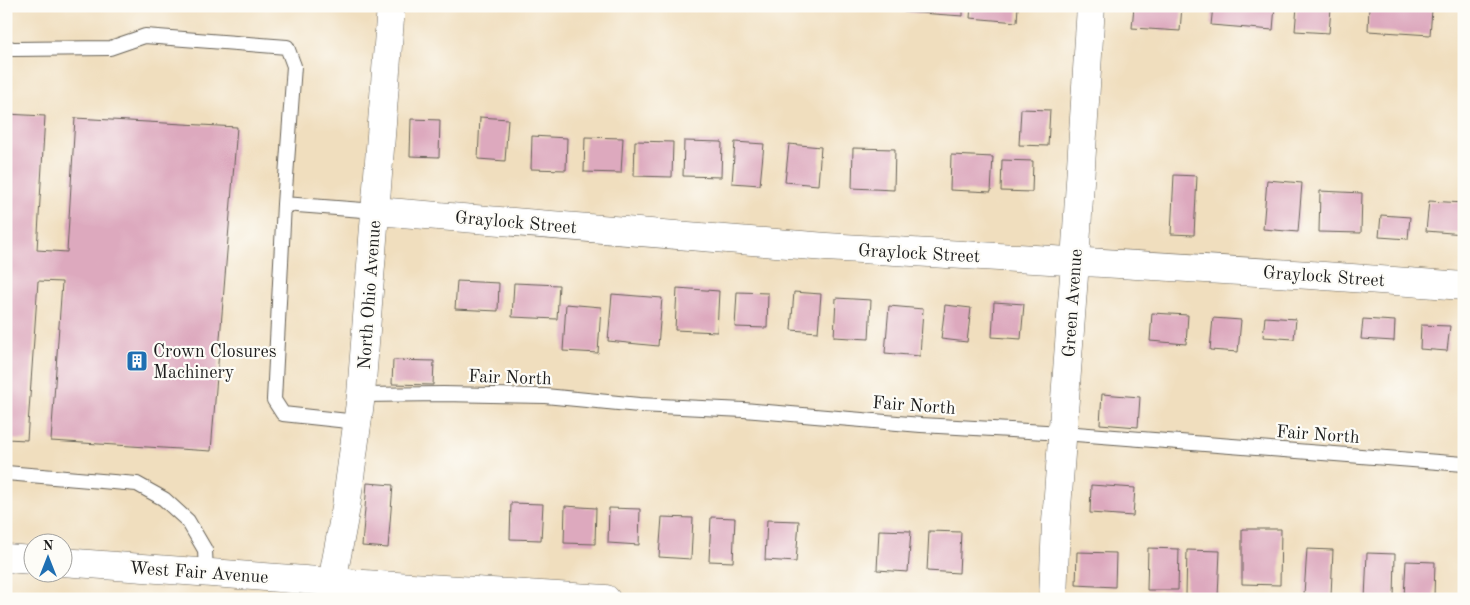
<svg xmlns="http://www.w3.org/2000/svg" width="1470" height="605" viewBox="0 0 1470 605" font-family="'Old Standard TT',serif">
  <style>
    .building { fill: #dda9be }
    .lines { fill: none; stroke-linecap: round; stroke-linejoin: round }
    .service-casing { stroke: #666055; stroke-width: 16 }
    .minor-casing { stroke: #666055; stroke-width: 29 }
    .tertiary-casing { stroke: #666055; stroke-width: 29 }
    .service { stroke: #fff; stroke-width: 14 }
    .minor { stroke: #fff; stroke-width: 28 }
    .tertiary { stroke: #fff; stroke-width: 28 }
    .labels { text-anchor: middle; stroke-width: 4.5; stroke-linejoin: round; paint-order: stroke }
    .street-label { font-size: 18px; fill: #1c1c1c; stroke: #fdfcf7 }
    .poi-label { font-size: 18px; fill: #1c1c1c; stroke: #fdfcf7; text-anchor: start }
  </style>
  <rect width="100%" height="100%" fill="#fdfcf7"/>
  <filter id="ink" filterUnits="userSpaceOnUse"><feTurbulence type="fractalNoise" baseFrequency=".02" numOctaves="2"/><feDisplacementMap in="SourceGraphic" scale="10" xChannelSelector="R" yChannelSelector="G"/><feConvolveMatrix kernelMatrix="1 2 1 2 8 2 1 2 1" color-interpolation-filters="sRGB"/></filter>
  <filter id="wash" filterUnits="userSpaceOnUse"><feTurbulence type="fractalNoise" baseFrequency=".0096" numOctaves="4" result="noise"/><feDisplacementMap in="SourceGraphic" scale="20" xChannelSelector="R" yChannelSelector="G"/><feGaussianBlur stdDeviation="1.12" result="paint"/><feColorMatrix in="noise" values="0 0 0 0 0 0 0 0 0 0 0 0 0 0 0 0 0 1.4 0 .05"/><feComposite in="paint" operator="in"/></filter>
  <g filter="url(#wash)">
    <rect width="100%" height="100%" fill="#f0debe"/>
    <g id="blocks">
      <!-- building -->
      <path class="building" d="M905,6H963V16L904,12Z
        M971,6H1018L1017,22L970,18Z
        M1134,6H1182L1180,31L1132,28Z
        M1213,6H1275L1273,30L1211,25Z
        M1297,6L1331,8L1329,33L1295,31Z
        M1369,6L1432,10L1430,35L1368,31Z
        M1021,109L1050,110L1048,146L1019,145Z
        M6,114L45,116L37,250L67,252L75,118L237,127L211,451L51,441L62,282L38,281L27,440L6,439Z
        M480,117L508,119L505,161L478,159Z
        M411,119L440,120L439,157L410,156Z
        M532,136L567,138L566,170L531,169Z
        M585,137L623,138L621,173L584,172Z
        M635,141L673,142L672,177L634,176Z
        M684,141L722,142L721,177L683,176Z
        M735,142L764,144L760,185L732,183Z
        M789,144L821,147L818,185L785,182Z
        M853,148L895,149L894,190L852,188Z
        M951,155L993,157L991,192L950,190Z
        M1002,160L1033,161L1032,192L1001,191Z
        M1174,175L1197,176L1194,235L1171,234Z
        M1267,180L1302,183L1298,232L1263,229Z
        M1320,191L1362,193L1361,233L1319,232Z
        M1429,201L1464,203V234L1426,231Z
        M1381,215L1410,217L1408,239L1379,237Z
        M457,281L499,283L498,311L455,309Z
        M514,283L559,285L557,319L512,317Z
        M677,288L719,291L717,332L675,330Z
        M737,292L768,293L767,328L735,327Z
        M794,292L821,294L818,332L791,330Z
        M612,294L662,298L658,346L608,341Z
        M836,298L871,300L869,339L834,337Z
        M994,302L1024,304L1021,339L992,337Z
        M566,304L601,307L598,353L563,351Z
        M945,305L971,308L967,342L941,339Z
        M889,306L923,309L920,356L885,353Z
        M1152,313L1188,315L1186,344L1150,341Z
        M1265,317L1296,319L1294,339L1263,337Z
        M1213,318L1241,320L1238,352L1210,350Z
        M1363,319L1395,321L1394,341L1361,339Z
        M1421,325L1450,326L1447,351L1420,349Z
        M393,360L434,361L433,385L392,384Z
        M1102,394L1140,397L1138,427L1100,424Z
        M367,483L393,485L388,548L362,546Z
        M1091,485L1135,488L1133,516L1090,513Z
        M511,503L543,504L541,540L510,539Z
        M565,506L596,508L595,544L564,543Z
        M609,508L640,509L639,545L608,543Z
        M662,517L693,518L691,559L659,557Z
        M711,517L735,518L733,562L709,561Z
        M767,520L799,521L796,562L765,560Z
        M1242,529H1281L1280,585L1242,584Z
        M879,530L911,531L908,572L877,570Z
        M929,531L961,532L959,573L927,571Z
        M1148,548L1179,549L1178,590H1147Z
        M1307,549L1333,550L1331,596L1304,594Z
        M1187,550L1220,551L1218,597L1186,595Z
        M1077,552L1116,553L1115,587L1076,585Z
        M1367,553L1395,554L1394,599H1365Z
        M1406,561L1435,562L1434,597H1404Z"/>
    </g>
  </g>
  <g filter="url(#ink)">
    <use href="#blocks" fill-opacity="0" stroke="#666055" stroke-width="1"/>
    <g class="lines">
      <!-- service casing -->
      <g class="service-casing">
        <path id="service" d="M6,47L13,49L110,48L145,36L287,47L294,66L284,204L274,400L283,414L357,422
          M284,204L376,211
          M361,395L443,394L545,396L639,405L744,410L921,425L1063,433L1464,464
          M6,473L137,484L164,499L188,521L205,550L206,572"/>
      </g>
      <!-- minor casing -->
      <g class="minor-casing">
        <path id="minor" d="M376,211L826,247L1310,275L1464,286
          M332,582L346,507L361,395L391,6
          M1053,599L1056,522L1075,262L1091,6"/>
      </g>
      <!-- tertiary casing -->
      <g class="tertiary-casing">
        <path id="tertiary" d="M6,558L32,560
          M62,562L332,582L606,599"/>
      </g>
      <!-- service -->
      <use href="#service" class="service"/>
      <!-- minor -->
      <use href="#minor" class="minor"/>
      <!-- tertiary -->
      <use href="#tertiary" class="tertiary"/>
    </g>
  </g>
  <!-- icons -->
  <defs>
    <g id="building-square" transform="scale(1.125)"><rect x="-9" y="-9" width="18" height="18" rx="4" fill="#1f6fb2" stroke="#fdfcf7"/><path d="M-4-6H4V6H1V3H-1V6H-4ZM-2.5-4.3h1.7v1.8h-1.7ZM.8-4.3h1.7v1.8H.8ZM-2.5-1h1.7V.8h-1.7ZM.8-1h1.7V.8H.8Z" fill="#fff"/></g>
  </defs>
  <g fill-rule="evenodd">
    <use href="#building-square" x="137" y="361"/>
  </g>
  <g class="labels">
    <!-- street labels -->
    <g class="street-label">
      <text transform="translate(516 222) rotate(5)" y="6">Graylock Street</text>
      <text transform="translate(919 253) rotate(3)" y="6">Graylock Street</text>
      <text transform="translate(1324 276) rotate(4)" y="6">Graylock Street</text>
      <text transform="translate(369 295) rotate(-86)" y="6">North Ohio Avenue</text>
      <text transform="translate(1072 303) rotate(-86)" y="6">Green Avenue</text>
      <text transform="translate(510 377) rotate(2)" y="6">Fair North</text>
      <text transform="translate(914 405) rotate(4)" y="6">Fair North</text>
      <text transform="translate(1318 434) rotate(4)" y="6">Fair North</text>
      <text transform="translate(199 572) rotate(4)" y="6">West Fair Avenue</text>
    </g>
    <!-- poi labels -->
    <g class="poi-label">
      <text x="153" y="357">Crown Closures<tspan x="153" dy="21">Machinery</tspan></text>
    </g>
  </g>
  <!-- margin -->
  <rect width="1470" height="605" fill="none" stroke="#fdfcf7" stroke-width="25"/>
  <!-- north arrow -->
  <g transform="translate(48 558)"><circle r="24" fill="#fdfcf7" stroke="#a3a29f"/>
  <path d="M0-4L9 19L0 12L-9 19Z" fill="#1f6fb2"/>
  <text y="-8" font-size="14" font-weight="bold" text-anchor="middle" fill="#1c1c1c">N</text>
  </g>
</svg>
